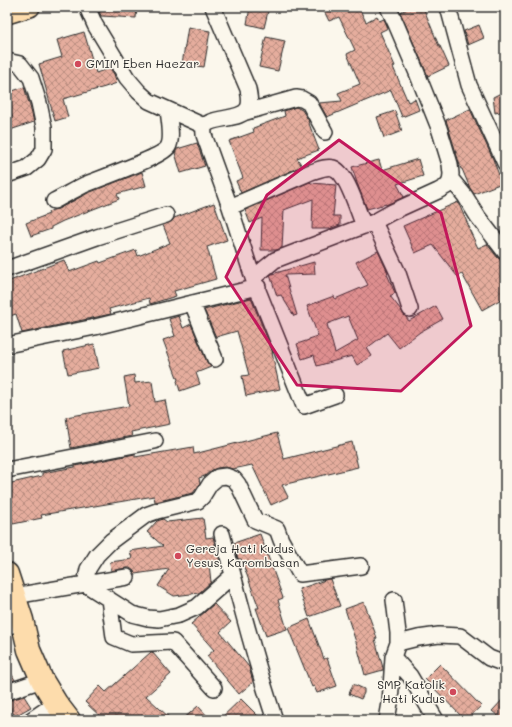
<svg xmlns="http://www.w3.org/2000/svg" width="512" height="727" viewBox="0 0 512 727" font-family="Mali,sans-serif">
  <style>
    .building { fill: url(#building-cross-hatch); stroke: #2b2b2b; fill-rule: evenodd }
    .lines { fill: none; stroke-linecap: round; stroke-linejoin: round }
    .minor-casing { stroke: #2b2b2b; stroke-width: 18 }
    .major-casing { stroke: #2b2b2b; stroke-width: 22 }
    .highway-casing { stroke: #2b2b2b; stroke-width: 25 }
    .minor { stroke: #fbf7ec; stroke-width: 15 }
    .major { stroke: #fddcac; stroke-width: 19 }
    .highway { stroke: #fddcac; stroke-width: 22 }
    .marked { fill: #c2185b; fill-opacity: 0.2; stroke: #c2185b; stroke-width: 3; stroke-linejoin: round }
    .poi-dot { fill: #d1495b; stroke: #fbf7ec; stroke-width: 1.5 }
    .labels { text-anchor: middle; stroke-width: 3; stroke-linejoin: round; paint-order: stroke }
    .poi-label { font-size: 12px; fill: #2b2b2b; stroke: #fbf7ec; text-anchor: start }
  </style>
  <defs>
    <pattern id="building-cross-hatch" width="8" height="8" patternUnits="userSpaceOnUse"><rect width="8" height="8" fill="#e5ad9d"/><path d="M0 0l8 8M0 8l8-8" fill="none" stroke="#ba8d80"/></pattern>
  </defs>
  <rect width="100%" height="100%" fill="#fbf7ec"/>
  <filter id="ink" filterUnits="userSpaceOnUse"><feTurbulence type="fractalNoise" baseFrequency=".025" numOctaves="2"/><feDisplacementMap in="SourceGraphic" scale="8" xChannelSelector="R" yChannelSelector="G"/><feConvolveMatrix kernelMatrix="1 2 1 2 8 2 1 2 1" color-interpolation-filters="sRGB"/></filter>
  <g filter="url(#ink)">
    <!-- building -->
    <path class="building" d="M99,7H137L136,18L101,16L99,11Z
      M250,7H269L264,28L247,24Z
      M322,7H361L359,8L366,22L377,16L379,21L384,19L388,28L380,32L395,66L393,67L408,102L415,99L419,110L402,117L391,90L327,117L319,103L342,101L338,93L360,84L347,54L355,50L339,17L329,21Z
      M412,7H423L439,46H440L449,66L428,76L400,12Z
      M479,25L484,38L468,45L464,31Z
      M188,27L210,31L204,67L182,64Z
      M84,32L96,73L110,68L114,74L117,83L105,87L63,99L68,117L55,121L39,64L62,57L57,40Z
      M266,37L285,41L278,71L259,67Z
      M24,87L30,106L34,122L7,131V118L12,117L7,102V93Z
      M505,91V111L495,113L493,97Z
      M296,107L302,110L309,121H308L319,150L297,158L302,166L241,193L236,181L243,178L229,141L254,132L253,128L285,116L284,111Z
      M470,109L493,159L502,183L474,194L470,188L462,169H461L446,120Z
      M395,111L402,131L384,138L377,117Z
      M197,143L205,166L181,173L175,153L177,149Z
      M418,159L423,176L397,184L404,197L386,205V204L367,209L357,183L352,167L379,160L382,170Z
      M142,172L146,186L117,194L119,199L63,221L51,227V229L31,236L26,223L49,214L48,212L53,210L58,209L88,193Z
      M310,182L311,183L336,185L333,216H340V225L329,229H312L313,199L284,210L282,248L276,250H261L262,218L250,223L245,210Z
      M458,202L470,229H469L478,248L487,244L498,258L501,260L505,261V297L482,310L462,274L457,276L433,245L415,253L403,226Z
      M214,203L227,240L207,247L216,279L174,291L176,296L150,304L149,298L109,309L111,314L22,333L16,314L7,317V282L64,260L69,272L99,261L100,263L136,250L138,256L170,243L163,225L172,221L174,218Z
      M378,251L388,273L387,274L395,293L390,296L401,310L404,315L406,317L409,321L436,306L443,319L420,332L399,348L387,333L367,348L372,356L357,365L352,356L317,366L314,355L302,359L297,344L309,340V339L318,336L307,306L334,296L335,299L368,285L356,262ZM348,316L358,340L335,353L327,324Z
      M314,262L315,274L285,275L297,315L294,316L281,295L277,296L270,275L272,274Z
      M251,298L273,353H272L280,389L246,396L242,376L249,375L237,331L216,337L204,310Z
      M179,316L183,328L191,324L207,362L211,367L196,373L200,384L180,391L177,381L178,380L163,340L175,336L169,319Z
      M94,344L99,368L68,374L63,351Z
      M134,375L135,383L152,381L155,402L165,400L170,424L131,432L132,436L71,448L66,417L129,406L124,377Z
      M277,433L284,459L352,442L358,467L282,485L288,497L271,505L252,465L233,469L225,467L217,468L212,470L205,476L199,478L200,484L193,493L155,502L154,496L41,515L42,518L13,524L7,498V484L42,476V473L75,467V466L135,454V457L193,447L194,454Z
      M203,518L206,538L213,537L220,562L209,564L211,582L199,593L174,596L158,586L169,569L135,574L134,571L130,568H126L111,571L110,562L132,559L130,551L163,546L147,532L157,521L163,519L167,522Z
      M260,534L283,598L278,600L287,629L266,636L256,608H259L241,559H238L234,543Z
      M328,579H330L340,606L309,617L299,589Z
      M364,602L377,638L375,639L383,668V670L365,675L358,649V648L345,609Z
      M214,604L231,622L220,632L249,667L253,682L239,694L207,656L214,650L191,624Z
      M309,619L324,659L327,658L337,686L317,693L314,686L312,687L288,628Z
      M151,652H152L171,674L146,696L172,720H104L85,702L100,686L106,692Z
      M440,664L481,706L466,720H465L425,679Z
      M7,666L15,680L7,682Z
      M353,684L364,689V693L361,699L349,694Z
      M24,696L31,707L15,716L7,703V701Z
      M505,697V720H503L492,711Z
      M241,699L262,720H219Z
      M198,706L211,720H182Z"/>
    <g class="lines">
      <!-- minor casing -->
      <g class="minor-casing">
        <path id="minor" d="M87,7L95,25L127,78L139,92L149,101L204,126
          M213,7L248,89C249,96 251,102 248,108C242,121 212,116 205,126C203,128 204,132 204,135L230,207L253,278L304,406L335,395
          M448,7L469,85L505,163
          M7,61L20,64L31,78L39,103L44,127V149L38,159L27,168L7,175
          M246,112L296,98L302,99L309,103L325,132
          M451,179L465,196L478,217L505,252
          M54,201C64,196 74,190 84,185C98,179 162,157 168,147C173,139 169,120 168,110
          M230,207L311,172C318,170 326,166 333,168C347,172 358,212 364,226
          M374,222L398,273L410,309
          M7,269L97,237L166,215
          M253,278L275,260L374,222L392,212L438,191L447,186L450,182L451,174L450,164L439,128L417,73L396,24L388,7
          M192,303L215,359
          M7,345L95,327L258,287
          M7,470L155,441
          M222,534C239,596 254,659 275,720
          M233,575L197,607L179,615L159,619L148,618L132,614L85,584L88,569L97,555L111,541L146,515L157,511L198,501L202,497L210,484L218,477L226,476L234,479L238,484L255,520L277,529L281,540L300,574L361,566
          M14,596L127,577
          M109,599L114,637L131,644L173,642L214,688
          M7,627L22,620
          M398,643L418,638L439,635L460,636L489,658L505,664
          M393,657L410,676L436,720
          M7,692L42,680
          M31,720L56,703
          M387,720L390,703L393,657L398,643V633L394,600"/>
      </g>
      <!-- major casing -->
      <g class="major-casing">
        <path id="major" d="M7,14L30,7"/>
      </g>
      <!-- highway casing -->
      <g class="highway-casing">
        <path id="highway" d="M7,574L22,620L29,650L42,680L56,703L69,720"/>
      </g>
      <!-- minor -->
      <use href="#minor" class="minor"/>
      <!-- major -->
      <use href="#major" class="major"/>
      <!-- highway -->
      <use href="#highway" class="highway"/>
    </g>
  </g>
  <!-- marked area -->
  <path class="marked" d="M339,140L441,213L471,326L401,391L297,385L226,277L267,195Z"/>
  <!-- markers -->
  <g class="poi-dot">
    <circle cx="78" cy="64" r="4"/>
    <circle cx="178" cy="556" r="4"/>
    <circle cx="453" cy="692" r="4"/>
  </g>
  <g class="labels">
    <!-- poi labels -->
    <g class="poi-label">
      <text x="86" y="68">GMIM Eben Haezar</text>
      <text x="186" y="553">Gereja Hati Kudus<tspan x="186" dy="14">Yesus, Karombasan</tspan></text>
      <text x="445" y="689" text-anchor="end">SMP Katolik<tspan x="445" dy="14">Hati Kudus</tspan></text>
    </g>
  </g>
  <!-- margin -->
  <rect width="512" height="727" fill="none" stroke="#fbf7ec" stroke-width="24"/>
  <rect x="12" y="12" width="488" height="703" fill="none" stroke="#2b2b2b" stroke-width="1.5" filter="url(#ink)"/>
</svg>
